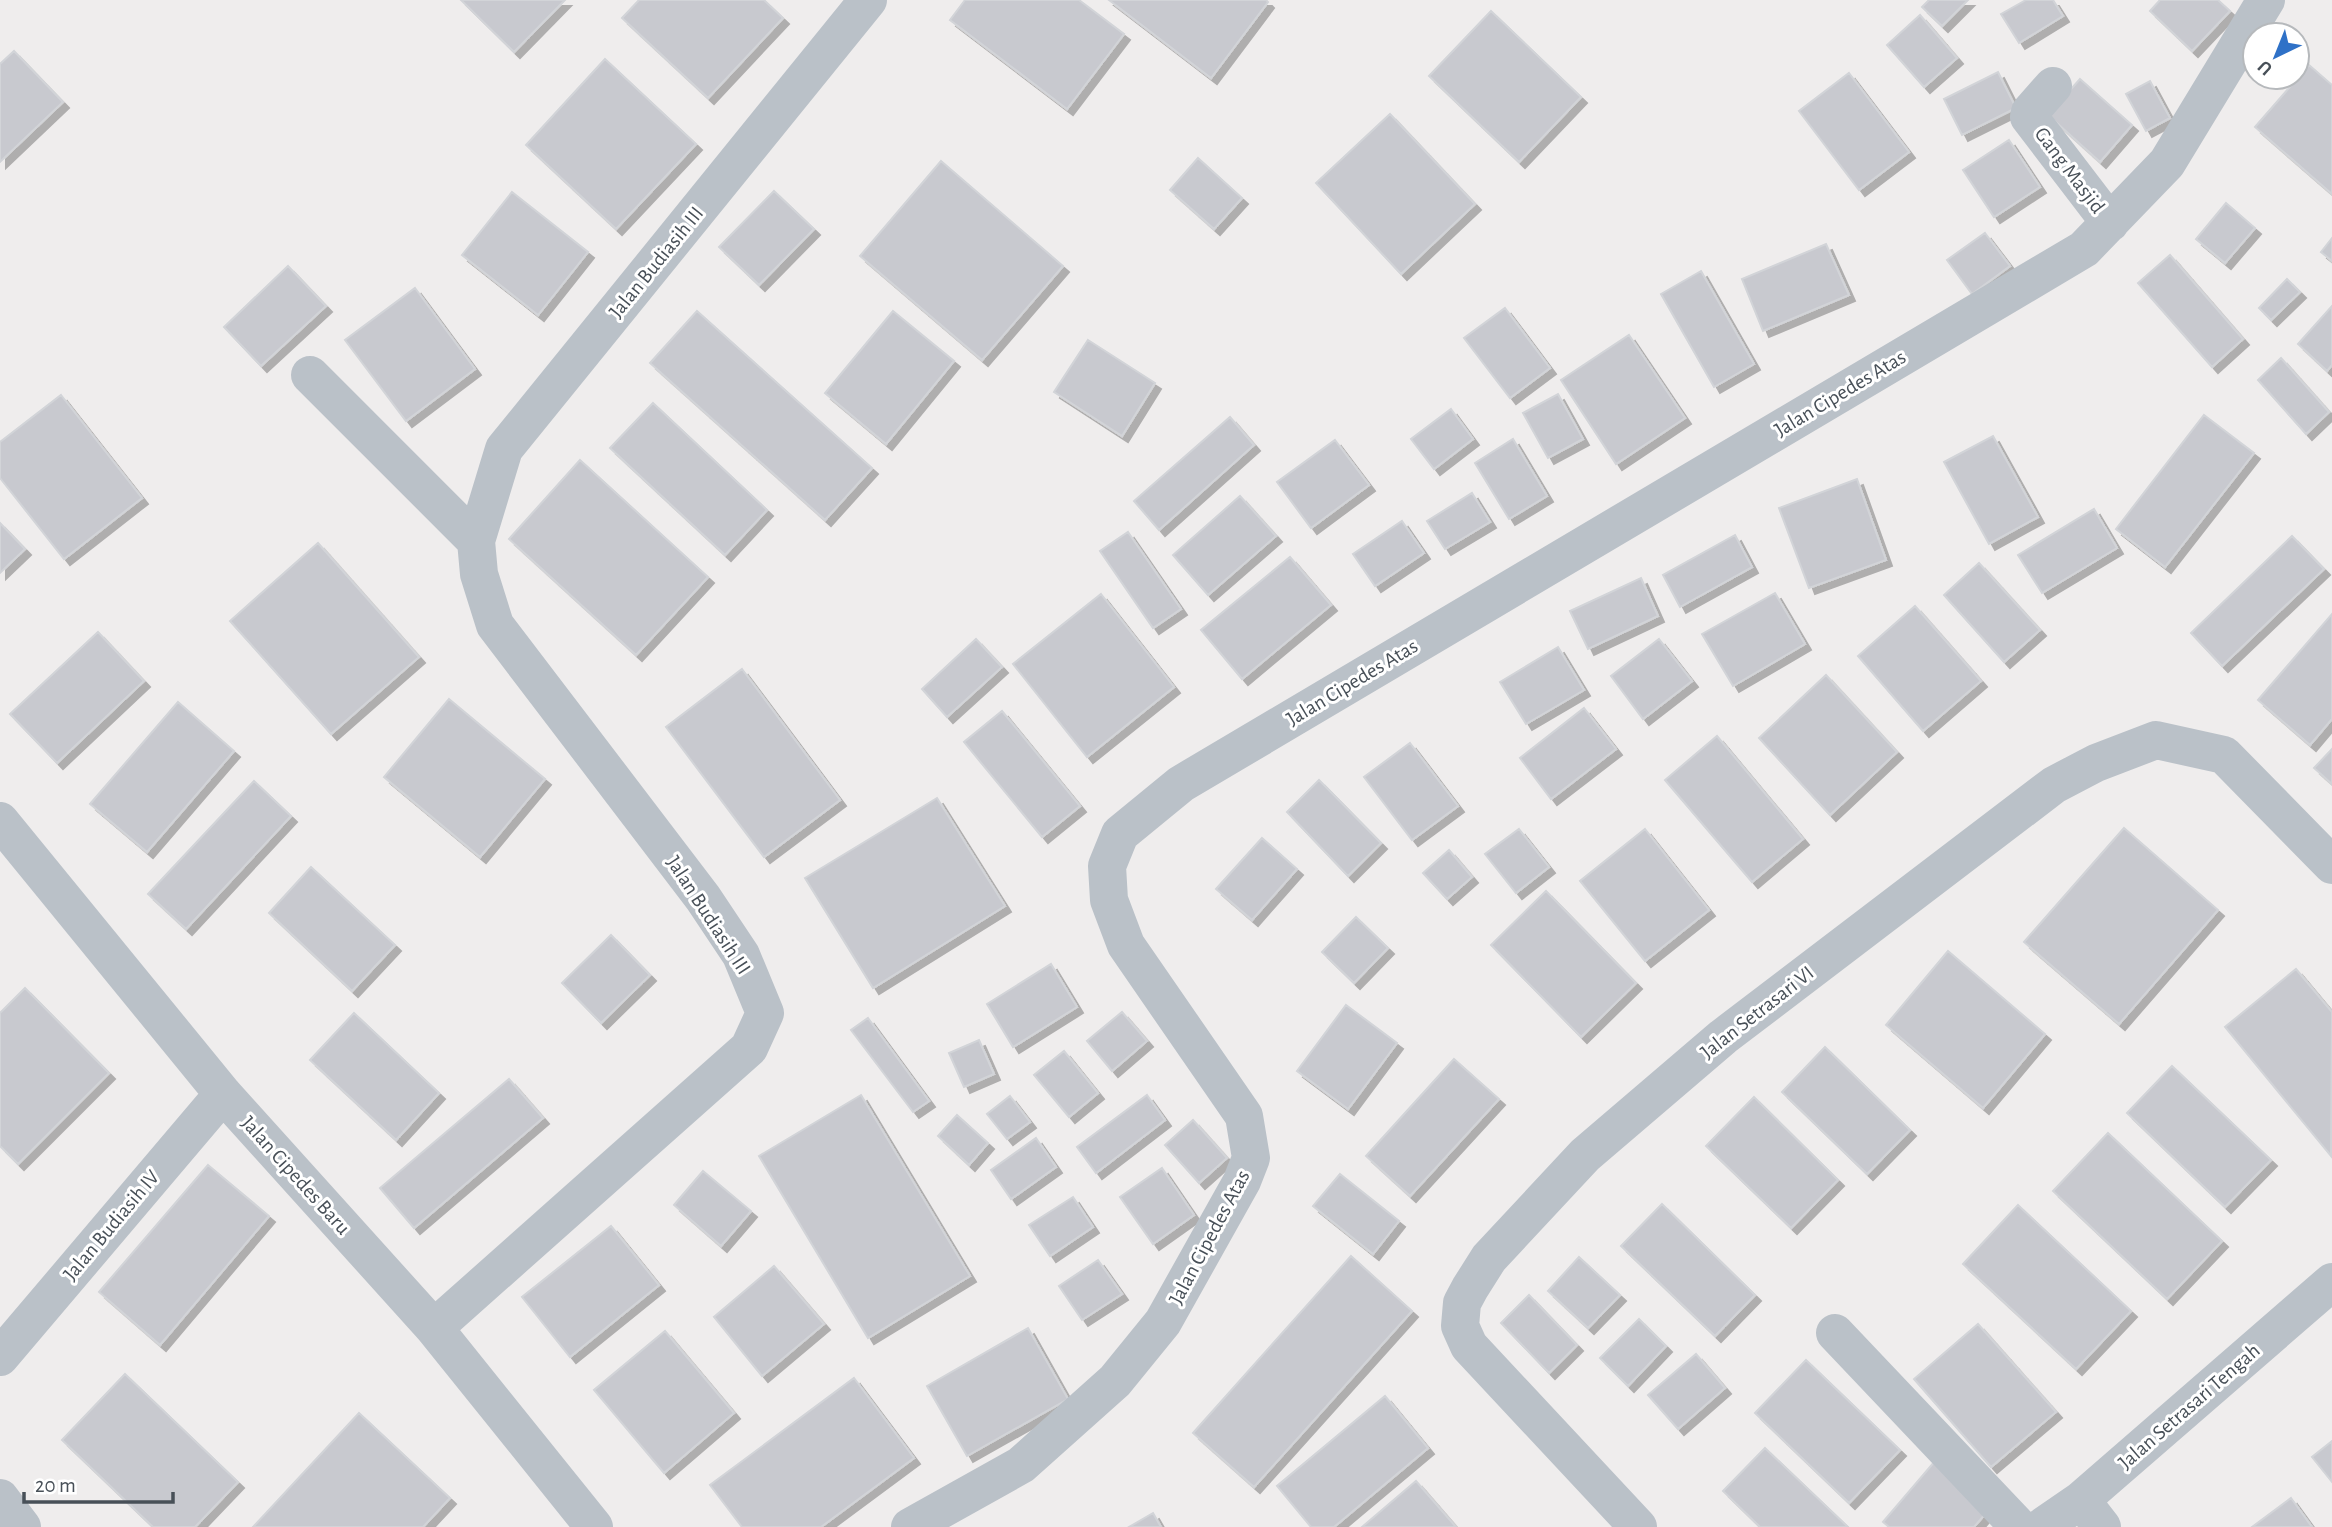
<svg xmlns="http://www.w3.org/2000/svg" width="2332" height="1527" viewBox="0 0 2332 1527" font-family="'Alegreya Sans',sans-serif">
  <style>
    .building { fill: #c8c9cf; stroke: #d2d4d8; stroke-width: 2; filter: url(#shadow) }
    .lines { fill: none; stroke-linecap: round; stroke-linejoin: round }
    .minor { stroke: #bac1c8; stroke-width: 38 }
    .labels { text-anchor: middle; stroke-width: 6; stroke-linejoin: round; paint-order: stroke }
    .street-label { font-size: 21px; fill: #485058; stroke: #fff }
  </style>
  <defs>
    <filter id="shadow"><feDropShadow dx="6" dy="6" stdDeviation="0" flood-color="#0004"/></filter>
  </defs>
  <rect width="100%" height="100%" fill="#efeded"/>
  <!-- building -->
  <path class="building" d="M461,0H565L514,52Z
    M639,0H764L783,18L708,98L622,18Z
    M965,0H1079L1124,34L1067,109L950,20Z
    M1109,0H1266L1268,2L1211,78Z
    M1929,0H1968L1942,26L1922,7Z
    M2026,0H2053L2063,16L2019,43L2001,14Z
    M2160,0H2218L2230,11L2192,51L2150,11Z
    M1491,11L1581,97L1519,162L1429,76Z
    M1920,15L1957,58L1924,87L1887,45Z
    M14,51L63,102L0,162V64Z
    M605,59L696,144L616,229L526,145Z
    M2309,65L2332,85V194L2255,127Z
    M1998,72L2016,108L1962,135L1944,99Z
    M1849,73L1909,152L1859,190L1799,111Z
    M2080,79L2132,125L2100,162L2048,115Z
    M2150,81L2170,118L2146,131L2126,94Z
    M1390,114L1475,204L1401,274L1316,183Z
    M2009,140L2040,187L1994,217L1963,170Z
    M1198,158L1242,198L1214,229L1170,190Z
    M941,161L1063,266L982,360L860,256Z
    M774,191L814,229L759,285L719,247Z
    M512,192L588,252L538,315L462,255Z
    M2226,203L2255,228L2225,263L2196,239Z
    M1985,233L2010,266L1972,294L1947,260Z
    M2332,238V261L2321,252Z
    M1826,244L1849,295L1763,331L1742,279Z
    M2170,255L2243,339L2212,367L2138,283Z
    M288,266L326,306L261,366L224,327Z
    M1701,271L1754,364L1714,387L1661,294Z
    M2287,279L2300,292L2271,320L2259,308Z
    M415,288L475,369L406,421L345,340Z
    M2332,306V365L2327,371L2298,344Z
    M1505,308L1550,368L1510,398L1464,338Z
    M697,311L872,468L825,520L650,363Z
    M893,311L954,361L886,444L825,393Z
    M1629,335L1685,418L1616,464L1561,380Z
    M1088,340L1155,383L1122,436L1054,392Z
    M2281,358L2329,412L2306,434L2258,380Z
    M1558,394L1583,439L1548,458L1523,413Z
    M61,395L142,498L64,559L0,478V442Z
    M653,403L767,510L725,555L610,448Z
    M1451,409L1473,439L1434,469L1411,439Z
    M2204,415L2254,453L2165,567L2116,529Z
    M1230,417L1254,445L1159,530L1134,501Z
    M1993,436L2038,517L1989,544L1944,462Z
    M1513,439L1547,496L1509,519L1475,463Z
    M1335,440L1369,485L1311,528L1277,482Z
    M580,460L708,577L636,655L509,539Z
    M1857,479L1886,560L1809,588L1779,508Z
    M1472,493L1490,522L1445,549L1427,521Z
    M1240,496L1276,536L1208,595L1173,555Z
    M2094,509L2117,548L2042,593L2018,555Z
    M1402,521L1424,553L1375,586L1353,554Z
    M0,523L25,549L0,573Z
    M1128,532L1181,609L1153,628L1100,551Z
    M1735,535L1752,567L1680,607L1663,575Z
    M2292,536L2324,569L2222,666L2191,633Z
    M318,543L419,657L331,734L230,621Z
    M1290,557L1331,605L1242,679L1201,630Z
    M1979,563L2040,630L2004,662L1944,595Z
    M1641,578L1658,616L1588,649L1570,611Z
    M1775,593L1805,644L1733,686L1702,634Z
    M1101,594L1174,687L1087,757L1013,664Z
    M1915,606L1981,681L1923,731L1858,656Z
    M2332,614V719L2310,745L2258,700Z
    M98,632L144,681L57,763L10,714Z
    M976,639L1002,667L947,717L922,689Z
    M1659,639L1692,681L1643,719L1611,676Z
    M1558,647L1584,690L1526,724L1500,682Z
    M742,669L840,800L764,857L666,727Z
    M1826,675L1897,752L1830,815L1759,738Z
    M449,699L545,779L480,857L384,777Z
    M178,702L234,751L147,852L90,804Z
    M1584,708L1616,749L1551,799L1520,758Z
    M1002,711L1080,806L1042,837L964,742Z
    M1717,736L1803,839L1752,882L1665,780Z
    M1410,743L1458,806L1412,840L1364,777Z
    M2332,749V784L2314,768Z
    M1319,780L1381,843L1348,876L1287,812Z
    M254,781L291,816L186,929L148,894Z
    M937,798L1005,906L873,988L805,878Z
    M2124,828L2218,910L2119,1024L2024,942Z
    M1519,829L1549,867L1516,893L1485,854Z
    M1645,829L1709,910L1645,961L1580,881Z
    M1262,838L1297,869L1252,920L1216,889Z
    M1449,850L1472,877L1447,899L1423,873Z
    M311,867L395,945L352,991L269,913Z
    M1546,891L1636,983L1581,1037L1491,945Z
    M1356,917L1388,948L1354,983L1322,952Z
    M611,935L650,975L601,1023L562,983Z
    M1948,951L2045,1034L1983,1108L1886,1025Z
    M1051,964L1077,1007L1013,1047L987,1004Z
    M2296,969L2332,1012L2331,1156L2225,1027Z
    M25,988L109,1073L18,1164L0,1146V1013Z
    M1346,1005L1397,1043L1348,1109L1297,1071Z
    M1122,1012L1147,1041L1112,1071L1087,1041Z
    M354,1013L439,1093L396,1140L310,1060Z
    M868,1018L929,1101L913,1112L851,1030Z
    M979,1040L994,1074L964,1087L949,1053Z
    M1825,1047L1910,1130L1867,1174L1782,1092Z
    M1064,1051L1098,1093L1069,1117L1034,1075Z
    M1454,1059L1499,1099L1410,1196L1366,1156Z
    M2172,1066L2271,1160L2225,1207L2127,1113Z
    M509,1079L543,1118L414,1228L380,1188Z
    M861,1095L970,1276L868,1338L759,1156Z
    M1147,1095L1165,1120L1096,1173L1077,1147Z
    M1010,1096L1030,1122L1007,1139L987,1114Z
    M1754,1097L1838,1180L1791,1228L1706,1146Z
    M957,1115L988,1143L969,1165L938,1136Z
    M1193,1120L1227,1158L1199,1183L1165,1145Z
    M2108,1133L2222,1241L2167,1299L2053,1191Z
    M1036,1138L1056,1167L1011,1199L991,1170Z
    M208,1165L269,1216L160,1345L99,1292Z
    M1162,1168L1194,1215L1153,1244L1120,1197Z
    M703,1171L751,1211L721,1246L674,1205Z
    M1340,1174L1399,1221L1373,1254L1313,1206Z
    M1073,1197L1093,1227L1050,1256L1029,1225Z
    M1662,1204L1755,1295L1715,1336L1621,1246Z
    M2018,1205L2131,1311L2076,1369L1963,1264Z
    M611,1226L659,1285L570,1357L522,1297Z
    M1351,1256L1412,1311L1254,1487L1193,1433Z
    M1579,1257L1620,1295L1588,1328L1548,1291Z
    M1098,1260L1122,1294L1082,1320L1059,1286Z
    M774,1266L824,1324L762,1376L714,1317Z
    M1529,1295L1577,1345L1549,1373L1501,1323Z
    M1639,1319L1666,1346L1628,1386L1600,1358Z
    M1978,1324L2056,1412L1991,1467L1914,1379Z
    M1028,1328L1068,1399L967,1456L927,1386Z
    M665,1331L734,1413L664,1473L594,1390Z
    M1696,1354L1725,1388L1678,1429L1648,1395Z
    M1806,1360L1900,1450L1849,1503L1755,1413Z
    M125,1374L238,1482L195,1527H153L62,1440Z
    M854,1378L914,1458L821,1527H742L710,1485Z
    M1385,1396L1428,1448L1334,1527H1311L1277,1486Z
    M359,1413L450,1498L423,1527H253Z
    M2332,1441V1482L2312,1457Z
    M1765,1448L1848,1527H1760L1723,1491Z
    M1941,1454L1992,1506L1974,1527H1889L1883,1522Z
    M1416,1481L1456,1527H1362Z
    M2291,1498L2312,1527H2252Z
    M1153,1513L1161,1527H1129Z"/>
  <g class="lines">
    <!-- minor -->
    <path class="minor" d="M2053,86L2030,112L2029,117L2110,223
      M310,375L476,541
      M0,821L223,1094L434,1328L594,1527
      M434,1328L749,1048L765,1013L741,955L703,898L495,625L479,574L476,541L504,449L868,0
      M1835,1333L2019,1527
      M0,1357L223,1094
      M0,1498L22,1527
      M2081,1500L2102,1527
      M910,1527L1021,1465L1115,1381L1163,1322L1242,1181L1251,1158L1244,1116L1126,945L1109,900L1107,866L1120,834L1181,784L2084,249L2167,163L2266,0
      M1638,1527L1469,1346L1460,1326L1462,1303L1470,1288L1489,1258L1585,1155L1723,1037L2054,785L2096,763L2156,740L2224,755L2332,865
      M2042,1527L2081,1500L2332,1282"/>
  </g>
  <g class="labels">
    <!-- street labels -->
    <g class="street-label">
      <text transform="translate(2070 170) rotate(53)" y="7">Gang Masjid</text>
      <text transform="translate(656 262) rotate(-51)" y="7">Jalan Budiasih III</text>
      <text transform="translate(1840 393) rotate(-31)" y="7">Jalan Cipedes Atas</text>
      <text transform="translate(1352 682) rotate(-31)" y="7">Jalan Cipedes Atas</text>
      <text transform="translate(709 915) rotate(57)" y="7">Jalan Budiasih III</text>
      <text transform="translate(1757 1012) rotate(-38)" y="7">Jalan Setrasari VI</text>
      <text transform="translate(296 1175) rotate(48)" y="7">Jalan Cipedes Baru</text>
      <text transform="translate(111 1225) rotate(-50)" y="7">Jalan Budiasih IV</text>
      <text transform="translate(1209 1237) rotate(-62)" y="7">Jalan Cipedes Atas</text>
      <text transform="translate(2189 1406) rotate(-41)" y="7">Jalan Setrasari Tengah</text>
    </g>
  </g>
  <!-- north arrow -->
  <g transform="translate(2276 56) rotate(223)"><circle r="33" fill="#ffffff" stroke="#b6b9bc" stroke-width="2"/>
  <path d="M0-5L12 26L0 18L-12 26Z" fill="#2f71c7"/>
  <text y="-10" font-size="19" font-weight="bold" text-anchor="middle" fill="#485058">U</text>
  </g>
  <!-- scale -->
  <path d="M24 1492v10h149v-10" fill="none" stroke="#485058" stroke-width="3.5"/>
  <text x="35" y="1492" font-size="21" fill="#485058" stroke="#ffffff" stroke-width="5" paint-order="stroke">20 m</text>
</svg>
